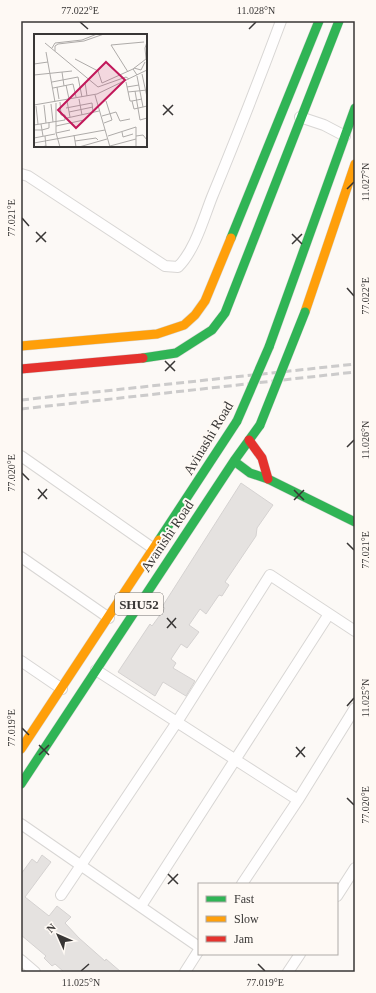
<svg xmlns="http://www.w3.org/2000/svg" width="376" height="993" viewBox="0 0 376 993" font-family="Georgia,serif">
  <style>
    .building { fill: #e5e2e0; stroke: #d5d2d1 }
    .lines { fill: none; stroke-linecap: round; stroke-linejoin: round }
    .street-casing { stroke: #d8d6d4; stroke-width: 12 }
    .fast-casing { stroke: #d8d6d4; stroke-width: 10 }
    .slow-casing { stroke: #d8d6d4; stroke-width: 10 }
    .jam-casing { stroke: #d8d6d4; stroke-width: 10 }
    .street { stroke: #fffefe; stroke-width: 10 }
    .fast { stroke: #30b455; stroke-width: 9 }
    .slow { stroke: #ff9f0a; stroke-width: 9 }
    .jam { stroke: #e5322d; stroke-width: 9 }
    .rail { stroke: #cccbcb; stroke-width: 3; stroke-dasharray: 8 4; stroke-linecap: butt }
    .fast-bridge-casing { stroke: #d8d6d4; stroke-width: 10; stroke-linecap: butt }
    .fast-bridge { stroke: #30b455; stroke-width: 9 }
    .ticks { fill: none; stroke: #383635; stroke-width: 1.5 }
    .labels { text-anchor: middle; stroke-width: 4; stroke-linejoin: round; paint-order: stroke }
    .shield { fill: #fef9f4; stroke: #73706e; stroke-width: 1 }
    .shield-label { font-size: 13px; font-weight: bold; fill: #383635 }
    .street-label { font-size: 14px; fill: #383635; stroke: #fef9f4 }
    .inset-road { fill: none; stroke: #aeaba9; stroke-width: 1 }
    .view { fill: #c2185b; fill-opacity: 0.15; stroke: #c2185b; stroke-width: 2 }
    .inset-edge { fill: none; stroke: #383635; stroke-width: 2 }
    .neatline { fill: none; stroke: #383635; stroke-width: 1.5 }
    .ticks-label { font-size: 10px; text-anchor: middle; fill: #383635 }
  </style>
  <rect width="100%" height="100%" fill="#fcf9f6"/>
  <!-- building -->
  <path class="building" d="M241,483L273,505L257,528L256,536L225,582L229,585L222,596L219,595L206,614L200,609L189,625L199,632L187,648L181,644L171,659L176,663L173,668L195,681L186,696L163,682L155,696L118,672L150,624L152,626L165,608L162,607Z
    M42,855L51,862L25,897L49,916L57,906L71,917L65,923L79,938L105,961L106,959L121,972H64L55,964L52,966L44,958L46,956L21,935V874L32,859L37,863Z"/>
  <g class="lines">
    <!-- street casing -->
    <g class="street-casing">
      <path id="street" d="M300,117L324,125L345,136
        M21,174L28,176L165,266L178,267C195,250 203,220 212,197C236,139 259,80 281,21
        M21,456L154,549
        M21,557L109,618
        M21,661L62,689
        M96,670L298,800
        M21,824L199,947
        M242,884L298,800L355,708
        M61,895L177,722L270,575L355,631
        M337,896L355,868
        M141,906L329,614
        M21,960L35,972
        M185,972L199,950
        M288,972L300,954"/>
    </g>
    <!-- fast casing -->
    <g class="fast-casing">
      <path id="fast" d="M231,238L319,21
        M269,347L355,108
        M143,358L176,353L212,330L225,313L339,21
        M234,461L250,473L268,479L355,522
        M159,540L237,421
        M21,784L234,461L260,425"/>
    </g>
    <!-- slow casing -->
    <g class="slow-casing">
      <path id="slow" d="M305,312L355,164
        M21,346L157,334L184,325L195,315L205,301L231,238
        M21,749L159,540"/>
    </g>
    <!-- jam casing -->
    <g class="jam-casing">
      <path id="jam" d="M21,369L143,358
        M249,440L262,458L268,479"/>
    </g>
    <!-- street -->
    <use href="#street" class="street"/>
    <!-- fast -->
    <use href="#fast" class="fast"/>
    <!-- slow -->
    <use href="#slow" class="slow"/>
    <!-- jam -->
    <use href="#jam" class="jam"/>
    <!-- rail -->
    <path class="rail" d="M21,400L355,364
      M21,409L355,372"/>
    <!-- fast-bridge casing -->
    <g class="fast-bridge-casing">
      <path id="fast-bridge" d="M237,421L269,347
        M260,425L305,312"/>
    </g>
    <!-- fast-bridge -->
    <use href="#fast-bridge" class="fast-bridge"/>
  </g>
  <!-- ticks -->
  <path class="ticks" d="M80,22L88,29M249,29L256,22M163,105L173,115M163,115L173,105M347,189L354,182M22,218L29,226M36,232L46,242M292,234L302,244M36,242L46,232M292,244L302,234M347,288L354,296M165,361L175,371M165,371L175,361M347,447L354,440M22,473L29,480M38,489L47,499M294,490L304,500M38,499L47,489M294,500L304,490M347,543L354,550M167,618L176,628M167,628L176,618M347,706L354,698M22,728L29,735M39,745L49,755M296,747L305,757M39,755L49,745M296,757L305,747M347,798L354,805M168,874L178,884M168,884L178,874M258,964L265,971M81,971L89,964"/>
  <g class="labels">
    <!-- shield labels -->
    <rect class="shield" x="115" y="593" width="48" height="22" rx="3"/>
    <g class="shield-label">
      <text x="139" y="609">SHU52</text>
    </g>
    <!-- street labels -->
    <g class="street-label">
      <text transform="translate(208 438) rotate(-59)" y="5">Avinashi Road</text>
      <text transform="translate(167 536) rotate(-56)" y="5">Avanishi Road</text>
    </g>
  </g>
  <!-- overview -->
  <g transform="translate(34 34)">
    <rect width="113" height="113" fill="#fcf9f6"/>
    <path class="inset-road" d="M11,9L64,53L92,43L95,45M18,14L21,9L48,6L63,0M21,17V12L24,10L50,7L70,0M12,18L21,68M41,25L64,37L68,49L99,35M0,30L14,28M100,34L107,36L111,28M28,38L30,52M94,38L77,11L110,8M108,40L113,63M0,41L38,37M103,41L99,35L112,25L111,14L113,8M103,42L109,73L113,72M18,48L44,43L48,63M51,48L53,62M92,48L96,67H98M32,51L35,65M23,53L25,65M93,53L105,51M19,54L39,50L42,63M101,57L106,86L113,84M94,58L113,56M61,61L76,113M45,65L48,81M108,65L98,67L100,75L109,73M33,67L36,83M22,69V99L26,113M17,70L19,88M0,71L63,60L113,36M10,71L12,89M2,72L4,90M32,74L58,69L59,78M35,78L59,73M68,82L82,78L86,87L96,85M33,84L65,77M70,89L78,86L72,67M7,90L8,96L15,94V88M0,91L31,86V81H27L26,68M22,92L50,86M0,96H8L9,102M88,98L89,103L99,100M22,99L36,96M40,101L42,113M74,102L102,93V113M102,102L109,101L113,106M0,104L21,100M41,107L62,104L64,106M0,109L71,96M76,112L102,105M7,113L12,112L11,102M45,113L73,105"/>
    <path class="view" d="M72,28L91,46L42,94L24,76Z"/>
    <rect width="113" height="113" class="inset-edge"/>
  </g>
  <!-- border -->
  <rect width="376" height="993" fill="none" stroke="#fef9f4" stroke-width="44"/>
  <!-- legend -->
  <rect x="198" y="883" width="140" height="72" fill="#fef9f4" stroke="#afaba8"/>
  <rect x="206" y="896" width="20" height="6" fill="#30b455" stroke="#afaba8"/>
  <text x="234" y="903" font-size="12" fill="#383635">Fast</text>
  <rect x="206" y="916" width="20" height="6" fill="#ff9f0a" stroke="#afaba8"/>
  <text x="234" y="923" font-size="12" fill="#383635">Slow</text>
  <rect x="206" y="936" width="20" height="6" fill="#e5322d" stroke="#afaba8"/>
  <text x="234" y="943" font-size="12" fill="#383635">Jam</text>
  <!-- north arrow -->
  <g transform="translate(58 935) rotate(315)" stroke="#fef9f4" stroke-width="3" paint-order="stroke">
  <path d="M0-3L7 15L0 10L-7 15Z" fill="#383635"/>
  <text y="-6" font-size="11" font-weight="bold" text-anchor="middle" fill="#383635">N</text>
  </g>
  <rect x="22" y="22" width="332" height="949" class="neatline"/>
  <g class="ticks-label">
    <text x="80" y="14">77.022°E</text>
    <text x="256" y="14">11.028°N</text>
    <text transform="translate(365 182) rotate(-90)" y="4">11.027°N</text>
    <text transform="translate(11 218) rotate(-90)" y="4">77.021°E</text>
    <text transform="translate(365 296) rotate(-90)" y="4">77.022°E</text>
    <text transform="translate(365 440) rotate(-90)" y="4">11.026°N</text>
    <text transform="translate(11 473) rotate(-90)" y="4">77.020°E</text>
    <text transform="translate(365 550) rotate(-90)" y="4">77.021°E</text>
    <text transform="translate(365 698) rotate(-90)" y="4">11.025°N</text>
    <text transform="translate(11 728) rotate(-90)" y="4">77.019°E</text>
    <text transform="translate(365 805) rotate(-90)" y="4">77.020°E</text>
    <text x="81" y="986">11.025°N</text>
    <text x="265" y="986">77.019°E</text>
  </g>
</svg>
